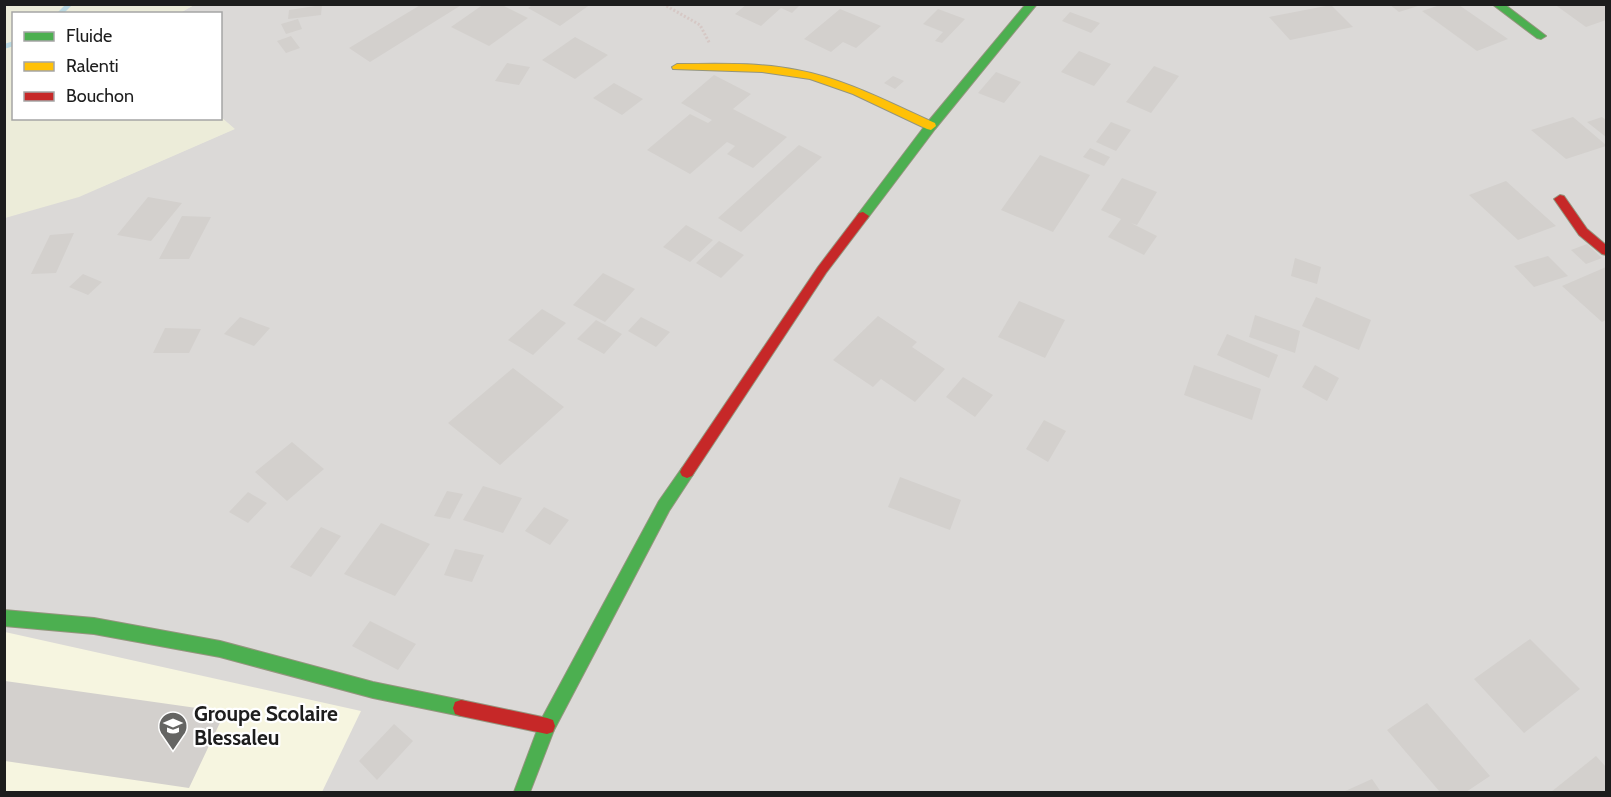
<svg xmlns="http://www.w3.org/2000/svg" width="1611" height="797" viewBox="0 0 1611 797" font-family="Cabin,sans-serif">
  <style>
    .residential { fill: #dbd9d7 }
    .education { fill: #f6f5e0 }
    .farmland { fill: #ececd9 }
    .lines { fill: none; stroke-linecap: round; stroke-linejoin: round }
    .stream { fill: #b9d8e0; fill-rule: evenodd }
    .building { fill: #d3d0cd }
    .fast-casing { stroke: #94957e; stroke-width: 2 }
    .slow-casing { stroke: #94957e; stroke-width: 2 }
    .jam-casing { stroke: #94957e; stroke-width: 2 }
    .path { stroke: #d6c8c5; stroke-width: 3; stroke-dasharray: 2 2; stroke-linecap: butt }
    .fast { fill: #4caf50; fill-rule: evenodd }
    .slow { fill: #ffc107; fill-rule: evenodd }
    .jam { fill: #c62828; fill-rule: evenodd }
    .labels { text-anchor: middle; stroke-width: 4.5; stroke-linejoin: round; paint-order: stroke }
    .near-poi-label { font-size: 21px; font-weight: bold; fill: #1d1d1d; stroke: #fff; text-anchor: start }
  </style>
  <rect width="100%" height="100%" fill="#eceae6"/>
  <!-- residential -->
  <path class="residential" d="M194,5H1606V792H5L4,218L101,187L234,129L221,117L220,14L180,13Z"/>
  <!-- education -->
  <path class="education" d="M5,632L361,711L322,792H5Z"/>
  <!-- farmland -->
  <path class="farmland" d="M5,4L194,5L180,13L14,14V118L221,117L235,129L79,197L5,218Z"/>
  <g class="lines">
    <!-- stream -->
    <path class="stream" d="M66,4H73L63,14H56Z
      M14,41V46L4,49V44Z"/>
  </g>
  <!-- building -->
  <path class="building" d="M422,4H463L370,62L349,48Z
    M484,4H500L528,18L489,46L451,27Z
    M534,4H591L560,26L528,8Z
    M747,4H801L792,13L781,8L761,26L735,14Z
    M1389,4H1421V5L1399,12Z
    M1554,4H1606V20L1586,27Z
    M322,5L321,15L288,19L289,10Z
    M1331,5L1353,27L1290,40L1269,17Z
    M1440,5H1459L1508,39L1477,51L1422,11Z
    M840,9L881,26L856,48L843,42L831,52L804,39Z
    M938,9L965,19L942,43L935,41L943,32L923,24Z
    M1070,12L1100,23L1091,33L1062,21Z
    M298,19L302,29L286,34L281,24Z
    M291,36L300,48L286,53L277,41Z
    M575,37L608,55L575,79L542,60Z
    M1079,51L1111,64L1094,86L1061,72Z
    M507,63L530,67L519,85L495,81Z
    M1154,66L1179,76L1151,113L1126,102Z
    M996,72L1021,82L1004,103L978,93Z
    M714,75L751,94L733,109L787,137L753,168L727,154L735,146L727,142L690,174L647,150L690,114L708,123L712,120L681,103Z
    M893,76L904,81L895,89L884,83Z
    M614,83L643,99L622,115L593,98Z
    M1573,117L1606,145V146L1566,159L1531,130Z
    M1602,117L1606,120V137L1587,122Z
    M1111,122L1131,130L1116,151L1096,142Z
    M799,145L822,157L741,232L718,218Z
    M1090,148L1110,157L1104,166L1083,157Z
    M1040,155L1090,175L1053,232L1001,210Z
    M1122,178L1157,192L1137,225L1131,223L1157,236L1144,255L1108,237L1121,219L1101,210Z
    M1506,181L1556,226L1518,240L1469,195Z
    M148,197L182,203L151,241L117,235Z
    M182,216L211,217L189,259H159Z
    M686,225L713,240L690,262L663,247Z
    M74,233L56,273L31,274L50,235Z
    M719,241L744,255L721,278L696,263Z
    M1587,244L1602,258L1586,264L1571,250Z
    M1548,256L1568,276L1534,287L1514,266Z
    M1295,258L1321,267L1317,284L1291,276Z
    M1606,267V320L1602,322L1562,286Z
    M603,273L635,289L605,322L573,305Z
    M83,274L102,282L88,295L69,287Z
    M1316,297L1371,320L1359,350L1302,326Z
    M1019,301L1065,320L1045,358L998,337Z
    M542,309L566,323L533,355L508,340Z
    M1255,315L1300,331L1295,353L1249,337Z
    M878,316L917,342L912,347L945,369L915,402L881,379L873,387L833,360Z
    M240,317L270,328L254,346L224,334Z
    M641,317L670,332L656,347L628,331Z
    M596,320L622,334L604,354L577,339Z
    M165,328L201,329L189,353H153Z
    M1227,334L1278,355L1269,378L1217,355Z
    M1194,365L1261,389L1252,420L1184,395Z
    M1315,365L1339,378L1327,401L1302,387Z
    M513,368L564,407L500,465L448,423Z
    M963,377L993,395L975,417L946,397Z
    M1044,420L1066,431L1048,462L1026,449Z
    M292,442L324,469L287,501L255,472Z
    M900,477L961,500L950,530L888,507Z
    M483,486L522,498L503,533L463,520Z
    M447,491L463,494L450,519L434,516Z
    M248,492L267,503L248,523L229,512Z
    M544,507L569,520L550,545L525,531Z
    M381,523L430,544L395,596L344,574Z
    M321,527L341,536L311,577L290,567Z
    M455,549L484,555L472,582L444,575Z
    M370,621L416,644L398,670L352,646Z
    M1530,639L1580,689L1524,733L1474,679Z
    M5,681L41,686L225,712L189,788L5,761Z
    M1427,703L1490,776L1466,792H1440L1387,730Z
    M394,724L413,741L377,780L359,761Z
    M1596,756L1606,767V792H1551Z
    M1372,779L1381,792H1343Z"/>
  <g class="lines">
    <!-- fast casing -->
    <g class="fast-casing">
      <path id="fast" d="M1026,4H1037L935,129L867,219H859L857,216L859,213L927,123Z
        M1492,4H1504L1546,36L1541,39L1537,38Z
        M687,466L692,468L694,472L692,476L669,511L554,730L530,792H514L541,720L659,501L682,468Z
        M4,610L94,618L220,641L373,682L461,700L467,702L469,708L467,714L461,716L373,698L220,657L94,634L4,626Z"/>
    </g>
    <!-- slow casing -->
    <g class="slow-casing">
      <path id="slow" d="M677,64C717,64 758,62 797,70C846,79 890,103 935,123L936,126L931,130L927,129L853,94L810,79L762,72L673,69L672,67Z"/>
    </g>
    <!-- jam casing -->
    <g class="jam-casing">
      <path id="jam" d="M1560,195L1564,196L1587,229L1606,245V255L1602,254L1579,235L1554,199Z
        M863,212L869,216L867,219L826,273L692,476L687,478L682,476L680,472L682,468L818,267L859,213Z
        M461,700L547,718L553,720L555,726L553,732L547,734L461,716L455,714L453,708L455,702Z"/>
    </g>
    <!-- path -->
    <path class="path" d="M663,4L700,25L710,44"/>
    <!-- fast -->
    <use href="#fast" class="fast"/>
    <!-- slow -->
    <use href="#slow" class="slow"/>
    <!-- jam -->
    <use href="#jam" class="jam"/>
  </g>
  <!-- icons -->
  <defs>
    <g id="school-pin" transform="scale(1.5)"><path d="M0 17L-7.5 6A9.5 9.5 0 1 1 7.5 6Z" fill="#656563" stroke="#fff"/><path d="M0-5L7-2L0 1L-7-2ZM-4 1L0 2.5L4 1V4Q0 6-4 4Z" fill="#fff"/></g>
  </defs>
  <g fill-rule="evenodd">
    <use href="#school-pin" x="173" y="726"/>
  </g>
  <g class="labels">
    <!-- near-poi labels -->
    <g class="near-poi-label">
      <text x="194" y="721">Groupe Scolaire<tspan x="194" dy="24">Blessaleu</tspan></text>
    </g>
  </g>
  <!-- border -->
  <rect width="1611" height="797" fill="none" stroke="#1d1d1d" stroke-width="12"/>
  <!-- legend -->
  <rect x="12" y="12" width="210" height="108" fill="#ffffff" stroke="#a5a5a5" stroke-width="1.5"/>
  <rect x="24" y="32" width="30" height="9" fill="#4caf50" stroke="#a5a5a5" stroke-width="1.5"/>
  <text x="66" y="42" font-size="18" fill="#1d1d1d">Fluide</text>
  <rect x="24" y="62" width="30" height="9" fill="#ffc107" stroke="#a5a5a5" stroke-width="1.5"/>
  <text x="66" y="72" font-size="18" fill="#1d1d1d">Ralenti</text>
  <rect x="24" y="92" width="30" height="9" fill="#c62828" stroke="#a5a5a5" stroke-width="1.5"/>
  <text x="66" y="102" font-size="18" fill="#1d1d1d">Bouchon</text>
</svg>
